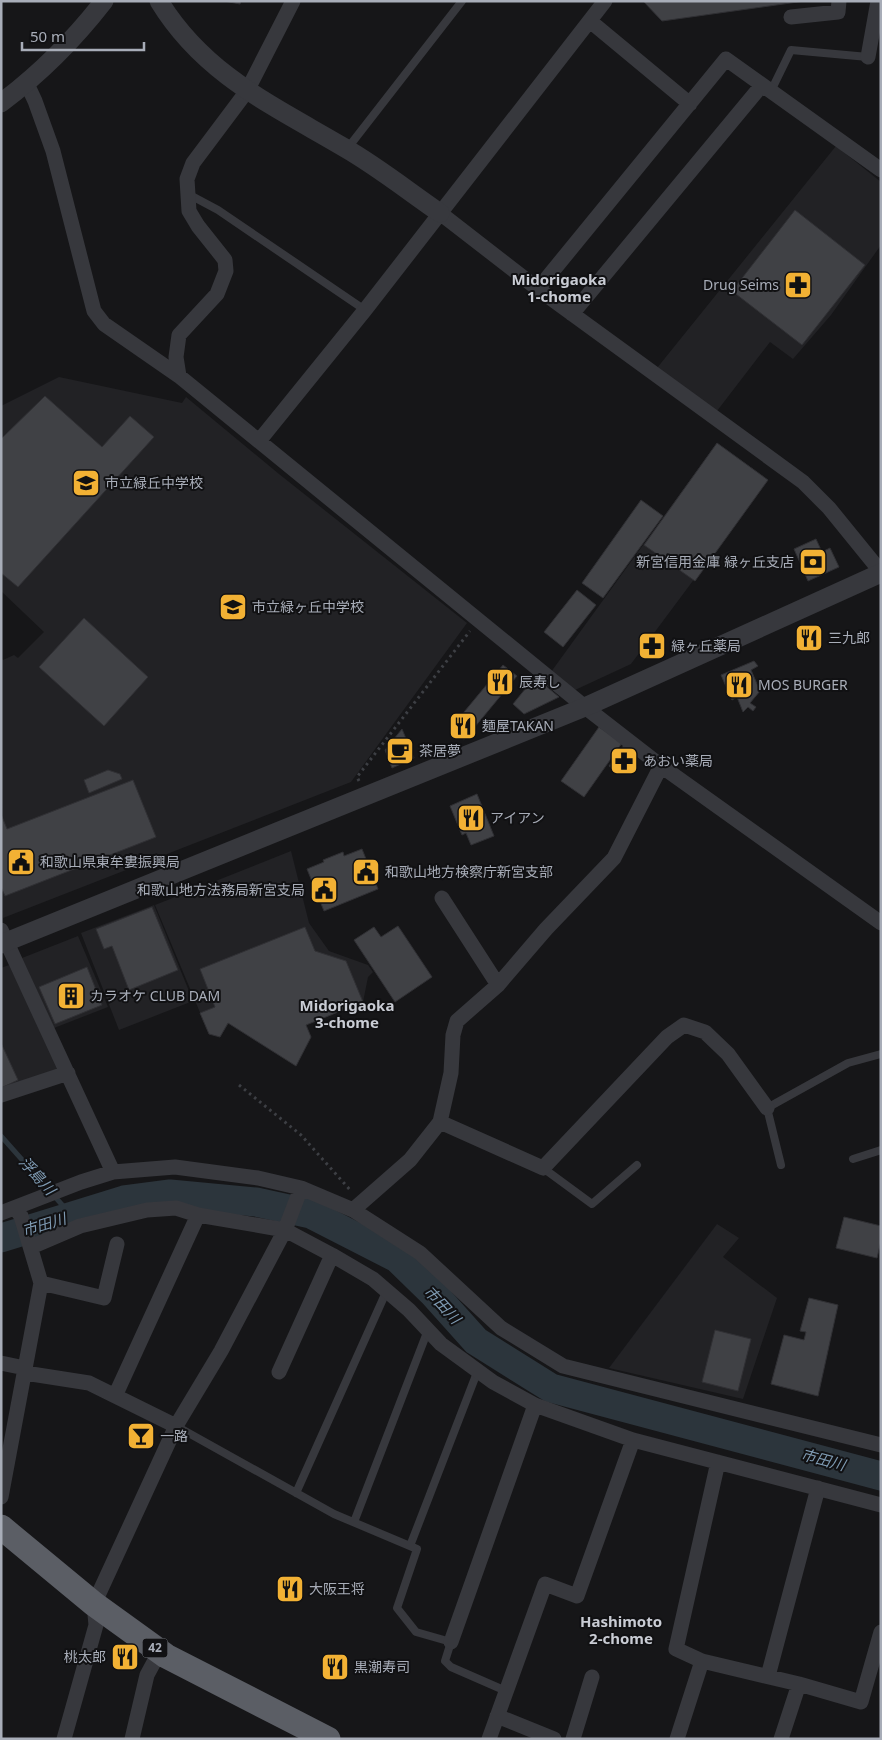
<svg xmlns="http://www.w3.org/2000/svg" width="882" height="1740" viewBox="0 0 882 1740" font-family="'Noto Sans','Noto Sans JP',sans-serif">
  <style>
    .built { fill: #222225 }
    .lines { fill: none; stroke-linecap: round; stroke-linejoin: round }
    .stream { stroke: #2c353c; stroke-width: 5 }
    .river { stroke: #2c353c; stroke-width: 29 }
    .building { fill: #404145; stroke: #303034 }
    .path { stroke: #3d3f44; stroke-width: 3; stroke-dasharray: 2.5 4; stroke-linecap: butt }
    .service { stroke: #37383d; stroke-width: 8 }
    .minor { stroke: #37383d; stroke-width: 15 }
    .tertiary { stroke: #37383d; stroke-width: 19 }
    .trunk { stroke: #5b5e65; stroke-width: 25 }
    .labels { text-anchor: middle; stroke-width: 4; stroke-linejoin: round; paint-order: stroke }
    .shield { fill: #111113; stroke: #7b7e86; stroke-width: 1 }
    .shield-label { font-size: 12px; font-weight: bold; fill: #a8adb8 }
    .poi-label { font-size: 14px; fill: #a8adb8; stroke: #111113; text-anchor: start }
    .neighbourhood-label { font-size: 15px; font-weight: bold; fill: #c9ccd4; stroke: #111113 }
    .water-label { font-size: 15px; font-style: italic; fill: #7f9bb3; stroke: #111113 }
  </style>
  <rect width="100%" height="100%" fill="#161618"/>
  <!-- built -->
  <path class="built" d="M836,146L881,182V245L831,315L793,359L770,342L717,411L657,368Z
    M59,377L182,403L186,397L279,474L467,623L351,782L3,918L1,658L3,660L14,655L18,658L44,632L1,591V406Z
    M717,443L768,480L631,664L575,690L551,672Z
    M291,851L309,923L329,951L368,965L373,972L368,977L363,1002L306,1025L311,1037L296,1066L229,1023L220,1037L209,1034L155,905Z
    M154,905L193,1001L119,1030L81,933Z
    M78,936L108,1007L54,1028L22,958Z
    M9,965L59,1068L54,1074L1,1090V968Z
    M717,1224L739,1238L723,1257L777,1298L743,1399L609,1368Z"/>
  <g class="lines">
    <!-- stream -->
    <path class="stream" d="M1,1136L72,1216"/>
    <!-- river -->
    <path class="river" d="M1,1238L124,1200L170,1194L256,1202L311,1214L397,1258L433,1293L476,1341L551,1388L881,1476"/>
  </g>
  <!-- building -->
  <path class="building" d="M224,1H241L240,4Z
    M643,1H805L662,21Z
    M795,210L865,265L802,345L732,291Z
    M45,396L102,447L130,416L154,437L18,587L1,573V439Z
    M717,443L768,480L695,581L644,545Z
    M641,500L663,516L603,598L582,583Z
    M816,539L822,552L830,548L839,567L808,581L794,549Z
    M577,590L596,605L563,647L544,632Z
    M84,618L148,677L104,726L39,667Z
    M754,661L758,666L751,670L760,691L750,703L756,707L753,711L748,707L743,712L737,697L732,700L721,675Z
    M503,665L517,676L464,740L450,729Z
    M535,677L559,697L524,714L513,704Z
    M599,727L622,743L584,797L561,781Z
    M402,729L414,758L392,768L385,750Z
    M624,745L635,753L621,774L609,766Z
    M108,770L120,774L122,779L89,793L84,780Z
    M133,780L156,837L5,896L1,887V814L7,829Z
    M477,794L494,836L471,845L466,833L462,835L450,806Z
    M362,849L378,889L324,911L307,869L324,862L323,860L343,852L344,856Z
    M152,907L178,970L129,990L112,946L104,949L96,929Z
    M398,926L432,977L395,1002L354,940L374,927L381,937Z
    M305,927L315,951L346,961L363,1002L306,1025L311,1037L296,1066L228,1023L220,1037L209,1034L200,1013L215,1007L200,969Z
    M87,967L102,1005L55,1024L39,987Z
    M1,1043L18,1080L1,1088Z
    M844,1217L881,1226V1241L877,1258L836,1248Z
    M809,1298L838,1305L818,1396L771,1384L784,1335L804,1340L806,1332L800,1331Z
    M715,1330L751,1339L738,1391L702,1382Z"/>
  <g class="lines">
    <!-- path -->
    <path class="path" d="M359,781L357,777L470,631
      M239,1085L301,1135L351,1191"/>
    <!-- service -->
    <path class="service" d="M771,91L791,50L868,57
      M347,149L462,1
      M188,194L218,210L365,310
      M853,1159L881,1150
      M781,1165L767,1108L848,1063L881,1054
      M543,1168L592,1204L637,1165
      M176,1426L334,1514L417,1549L397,1608L416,1632L451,1642L445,1661L451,1667L506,1691
      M296,1493L387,1290
      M354,1522L428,1330
      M410,1546L478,1370"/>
    <!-- minor -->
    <path class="minor" d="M791,17L838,12L839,1
      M590,21L690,104
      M868,57L878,1
      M27,84L35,101L53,151L94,311L104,324L179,376L585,707L661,766L881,923
      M440,213L538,289L803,482L829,508L881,572
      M538,289L726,59L881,170
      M572,314L762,85
      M179,376L176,357L179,335L217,294L226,271L225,260L198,226L189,211L187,179L193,163L247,91L293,1
      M259,441L365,310L605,1
      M442,898L498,985
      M1,930L113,1172
      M1,1095L68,1073
      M440,1122L543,1168L667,1037L684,1025L705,1032L728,1054L767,1108
      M353,1210L410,1160L440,1122L451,1073L453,1035L457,1021L498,985L546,929L614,858L661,766
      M1,1213L81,1182L113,1172L175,1167L258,1178L301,1188L353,1210L420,1253L501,1328L563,1366L881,1445
      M31,1247L80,1226L147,1210L176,1208L198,1215L285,1230L332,1255L373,1279L409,1310L441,1344L493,1382L535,1405L633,1440L881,1505
      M41,1283L104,1298L117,1244
      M1,1363L20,1367L25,1373L89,1383L176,1426
      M279,1372L332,1255
      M115,1396L198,1215
      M718,1462L676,1649L702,1661L799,1684L861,1702L881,1632
      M1,1497L41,1283L21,1216L15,1208
      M451,1642L535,1405
      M768,1676L818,1488
      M497,1716L554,1739
      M64,1739L96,1625L94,1604L176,1426L221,1351L285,1230L301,1188
      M132,1739L147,1675L160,1651
      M489,1739L545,1584L577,1596L633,1440
      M573,1739L592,1677
      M677,1739L702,1661
      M781,1739L799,1684"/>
    <!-- tertiary -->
    <path class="tertiary" d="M159,1C204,75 274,106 345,148C378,167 408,191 440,213
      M1,103C41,73 73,41 104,1
      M1,944L585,707L881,573"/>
    <!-- trunk -->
    <path class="trunk" d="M1,1527L94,1604L166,1656L328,1739"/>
  </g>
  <!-- icons -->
  <defs>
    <g id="pharmacy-square" transform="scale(1.4375)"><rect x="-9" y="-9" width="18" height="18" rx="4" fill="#f2b134" stroke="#111113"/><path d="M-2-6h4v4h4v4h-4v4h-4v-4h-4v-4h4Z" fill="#111"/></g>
    <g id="school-square" transform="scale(1.4375)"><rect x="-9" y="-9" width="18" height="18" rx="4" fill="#f2b134" stroke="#111113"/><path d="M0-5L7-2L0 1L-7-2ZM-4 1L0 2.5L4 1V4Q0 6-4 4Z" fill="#111"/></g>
    <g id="bank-square" transform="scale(1.4375)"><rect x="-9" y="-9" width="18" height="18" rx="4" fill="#f2b134" stroke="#111113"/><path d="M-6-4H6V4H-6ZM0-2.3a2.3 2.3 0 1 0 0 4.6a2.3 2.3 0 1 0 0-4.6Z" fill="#111"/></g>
    <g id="restaurant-square" transform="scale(1.4375)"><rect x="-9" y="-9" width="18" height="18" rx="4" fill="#f2b134" stroke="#111113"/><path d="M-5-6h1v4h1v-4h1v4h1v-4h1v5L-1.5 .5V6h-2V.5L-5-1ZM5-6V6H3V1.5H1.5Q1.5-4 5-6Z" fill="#111"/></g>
    <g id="cafe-square" transform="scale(1.4375)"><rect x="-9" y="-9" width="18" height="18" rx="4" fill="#f2b134" stroke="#111113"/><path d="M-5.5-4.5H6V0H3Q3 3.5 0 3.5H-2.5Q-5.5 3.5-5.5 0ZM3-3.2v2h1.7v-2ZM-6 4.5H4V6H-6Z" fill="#111"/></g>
    <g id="civic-square" transform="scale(1.4375)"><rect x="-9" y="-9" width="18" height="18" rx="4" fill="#f2b134" stroke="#111113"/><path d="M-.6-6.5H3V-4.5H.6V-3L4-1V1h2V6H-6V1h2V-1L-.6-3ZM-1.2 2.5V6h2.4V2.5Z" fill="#111"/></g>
    <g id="building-square" transform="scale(1.4375)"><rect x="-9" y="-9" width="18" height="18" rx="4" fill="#f2b134" stroke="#111113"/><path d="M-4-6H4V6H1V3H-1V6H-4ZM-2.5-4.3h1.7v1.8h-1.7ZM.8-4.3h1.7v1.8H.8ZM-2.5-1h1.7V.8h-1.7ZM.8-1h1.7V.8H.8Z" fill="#111"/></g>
    <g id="bar-square" transform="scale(1.4375)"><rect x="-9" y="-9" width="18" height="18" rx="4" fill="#f2b134" stroke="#111113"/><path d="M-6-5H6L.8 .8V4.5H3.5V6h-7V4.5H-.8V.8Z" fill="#111"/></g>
  </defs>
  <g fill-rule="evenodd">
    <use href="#pharmacy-square" x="798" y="285"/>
    <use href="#school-square" x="86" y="483"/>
    <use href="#bank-square" x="813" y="562"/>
    <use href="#school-square" x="233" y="607"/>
    <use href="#restaurant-square" x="809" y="638"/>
    <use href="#pharmacy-square" x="652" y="646"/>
    <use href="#restaurant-square" x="500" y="682"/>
    <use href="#restaurant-square" x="739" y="685"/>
    <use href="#restaurant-square" x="463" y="726"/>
    <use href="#cafe-square" x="400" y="751"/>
    <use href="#pharmacy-square" x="624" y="761"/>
    <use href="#restaurant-square" x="471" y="818"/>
    <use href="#civic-square" x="21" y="862"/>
    <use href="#civic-square" x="366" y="872"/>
    <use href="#civic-square" x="324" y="890"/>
    <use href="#building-square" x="71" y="996"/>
    <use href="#bar-square" x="141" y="1436"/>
    <use href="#restaurant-square" x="290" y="1589"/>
    <use href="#restaurant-square" x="125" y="1657"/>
    <use href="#restaurant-square" x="335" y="1667"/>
  </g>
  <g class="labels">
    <!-- shield labels -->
    <rect class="shield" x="142.5" y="1638.5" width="25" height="19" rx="4"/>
    <g class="shield-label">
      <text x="155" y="1652">42</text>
    </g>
    <!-- poi labels -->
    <g class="poi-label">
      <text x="779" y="290" text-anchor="end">Drug Seims</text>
      <text x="105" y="488">市立緑丘中学校</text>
      <text x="794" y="567" text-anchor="end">新宮信用金庫 緑ヶ丘支店</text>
      <text x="252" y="612">市立緑ヶ丘中学校</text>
      <text x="828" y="643">三九郎</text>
      <text x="671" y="651">緑ヶ丘薬局</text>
      <text x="519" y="687">辰寿し</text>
      <text x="758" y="690">MOS BURGER</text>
      <text x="482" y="731">麺屋TAKAN</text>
      <text x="419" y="756">茶居夢</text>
      <text x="643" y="766">あおい薬局</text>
      <text x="490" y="823">アイアン</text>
      <text x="40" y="867">和歌山県東牟婁振興局</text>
      <text x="385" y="877">和歌山地方検察庁新宮支部</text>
      <text x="305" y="895" text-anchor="end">和歌山地方法務局新宮支局</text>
      <text x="90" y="1001">カラオケ CLUB DAM</text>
      <text x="160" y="1441">一路</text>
      <text x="309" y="1594">大阪王将</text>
      <text x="106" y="1662" text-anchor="end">桃太郎</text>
      <text x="354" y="1672">黒潮寿司</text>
    </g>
    <!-- neighbourhood labels -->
    <g class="neighbourhood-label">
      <text x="559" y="285">Midorigaoka<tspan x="559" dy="17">1-chome</tspan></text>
      <text x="347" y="1011">Midorigaoka<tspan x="347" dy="17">3-chome</tspan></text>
      <text x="621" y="1627">Hashimoto<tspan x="621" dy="17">2-chome</tspan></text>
    </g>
    <!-- water labels -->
    <g class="water-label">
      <text transform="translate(37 1176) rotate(48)" y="5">浮島川</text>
      <text transform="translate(44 1225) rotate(-17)" y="5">市田川</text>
      <text transform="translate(442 1305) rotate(47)" y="5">市田川</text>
      <text transform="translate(823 1460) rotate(15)" y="5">市田川</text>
    </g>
  </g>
  <!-- border -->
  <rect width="882" height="1740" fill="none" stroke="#a8adb8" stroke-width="5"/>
  <!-- scale -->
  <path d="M22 42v8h122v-8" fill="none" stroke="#a8adb8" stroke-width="2.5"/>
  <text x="30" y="42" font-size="15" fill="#a8adb8" stroke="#111113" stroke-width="4" paint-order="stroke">50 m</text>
</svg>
